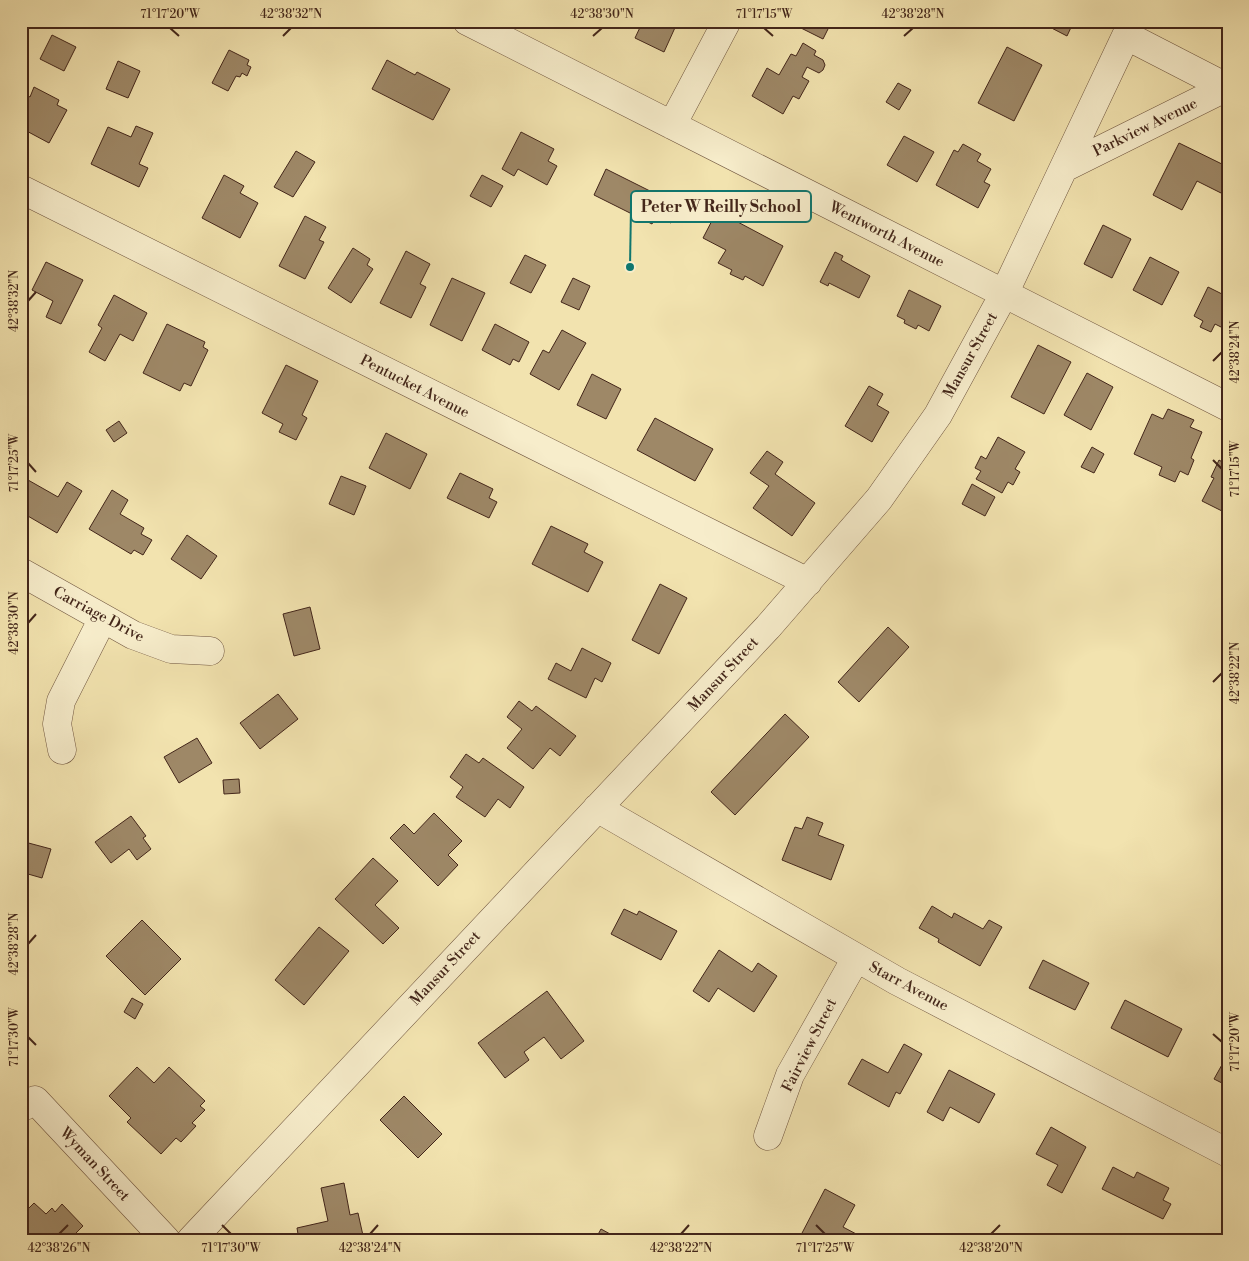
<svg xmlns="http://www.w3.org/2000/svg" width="1249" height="1261" viewBox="0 0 1249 1261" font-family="'Libre Bodoni',serif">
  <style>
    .building { fill: #9e8867; stroke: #43261a }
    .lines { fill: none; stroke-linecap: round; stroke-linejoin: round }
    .minor-casing { stroke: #6f553f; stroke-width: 29 }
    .minor { stroke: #f7edcb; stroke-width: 28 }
    .ticks { fill: none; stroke: #43261a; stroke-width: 2 }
    .labels { text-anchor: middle; stroke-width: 5; stroke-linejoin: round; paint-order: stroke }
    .street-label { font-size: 15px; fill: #43261a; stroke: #f7edcb }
    .leader { fill: none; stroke: #0f766e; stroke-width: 2 }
    .callout-dot { fill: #0f766e; stroke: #f7edcb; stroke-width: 2 }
    .callout { fill: #f7edcb; stroke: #0f766e; stroke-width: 2 }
    .callout-label { font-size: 16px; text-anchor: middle; font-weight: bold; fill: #43261a }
    .neatline { fill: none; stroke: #43261a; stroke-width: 2 }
    .ticks-label { font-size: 12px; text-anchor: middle; fill: #43261a }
  </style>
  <rect width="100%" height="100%" fill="#f2e3af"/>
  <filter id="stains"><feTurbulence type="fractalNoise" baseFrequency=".004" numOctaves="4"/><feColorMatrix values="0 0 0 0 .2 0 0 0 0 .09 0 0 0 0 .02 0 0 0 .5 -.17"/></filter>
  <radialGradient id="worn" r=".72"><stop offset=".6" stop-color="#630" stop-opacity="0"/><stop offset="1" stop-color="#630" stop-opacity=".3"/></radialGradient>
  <!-- building -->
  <path class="building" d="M643,21H678L664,52L635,38Z
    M794,21H832L823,39L793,24Z
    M1038,21H1074L1067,36Z
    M52,35L76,47L64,71L40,59Z
    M803,43L816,51L814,55L823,60L825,65L823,70L819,73L807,67L802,77L809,81L799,99L793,96L783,114L752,96L767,68L779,75L791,54L796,56Z
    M1007,47L1042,65L1014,121L978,103Z
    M229,50L249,60L247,65L251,67L247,76L242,73L240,77L236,76L228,91L212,83Z
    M387,60L415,75L417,72L450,89L433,120L372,89Z
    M118,61L140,71L128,98L106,89Z
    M898,83L911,90L899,110L886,102Z
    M34,87L59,100L57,105L67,110L49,143L21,128V92L30,97Z
    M136,126L153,133L139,164L148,168L139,187L91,164L108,127L131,137Z
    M521,132L554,149L548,161L557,166L547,185L518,169L514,176L502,169Z
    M904,136L934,152L917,182L887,165Z
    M1179,143L1228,167V181L1221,193L1197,181L1182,210L1153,195Z
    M963,144L981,154L977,161L991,169L984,182L990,185L978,208L936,185L954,150L958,152Z
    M296,151L315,162L293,197L274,187Z
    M606,169L664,198L662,202L678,210L671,223L656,216L652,224L594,195Z
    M224,175L244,186L240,193L258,203L240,238L202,218Z
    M482,175L503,186L491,207L470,196Z
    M717,211L783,246L763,286L745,276L743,280L730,274L732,270L718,263L726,250L703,238Z
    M305,216L326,227L319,240L324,242L305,279L279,266Z
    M1103,225L1131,239L1112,278L1084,264Z
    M353,248L370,259L367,265L373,269L351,303L328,288Z
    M406,251L430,264L420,284L426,287L411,318L380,303Z
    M835,252L843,256L841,260L870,276L859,298L829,283L828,286L820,282Z
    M525,255L546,265L531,293L510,283Z
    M1150,257L1179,272L1162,305L1133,290Z
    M46,262L83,280L61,324L46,317L53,301L32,290Z
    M452,278L485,293L462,341L430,325Z
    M573,278L590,286L579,310L561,302Z
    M1208,287L1228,297V324L1225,329L1215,324L1211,332L1200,327L1203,321L1194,316Z
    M909,290L941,306L929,331L918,325L916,329L904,323L905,320L897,316Z
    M21,292L29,297L21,311Z
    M114,295L147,313L133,341L120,334L105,361L89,352L102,328L98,325Z
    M167,324L205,342L203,347L208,350L191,386L184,383L180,391L143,373Z
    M495,324L529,342L519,362L513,359L510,365L482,350Z
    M562,330L586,343L559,390L530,374L543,350L549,353Z
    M1038,345L1071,362L1044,414L1011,397Z
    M286,365L318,381L302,415L307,418L296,440L279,432L283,424L262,413Z
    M1087,373L1113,387L1091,430L1064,415Z
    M592,374L621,389L606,419L577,405Z
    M869,386L883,394L877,405L889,412L872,442L845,426Z
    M1168,409L1194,420L1190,427L1202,432L1191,458L1194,460L1188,475L1180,471L1175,482L1159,475L1162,467L1134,454L1152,414L1163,419Z
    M655,418L713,449L695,481L637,450Z
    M119,421L127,433L114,442L106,430Z
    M386,433L427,454L410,489L369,468Z
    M998,437L1025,452L1015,469L1020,472L1013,485L1008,482L1002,493L976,479L981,471L975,468L981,456L986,459Z
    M1092,447L1104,454L1094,473L1081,467Z
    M767,451L783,462L775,474L815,503L792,536L753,508L769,486L750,473Z
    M1228,455V514L1202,501L1214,478L1211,477L1219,460L1224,463Z
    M460,473L493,489L489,498L497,502L489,518L447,498Z
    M21,476L58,497L67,482L82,491L57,533L21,512Z
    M341,476L366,486L354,515L329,504Z
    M972,484L995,497L985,516L962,504Z
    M112,490L128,500L120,514L144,528L141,534L152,540L143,555L134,550L131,554L89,529Z
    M551,526L588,544L584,552L603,562L588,592L532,564Z
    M187,535L217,556L201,579L171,559Z
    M660,584L687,598L659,654L632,640Z
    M310,607L320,649L294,656L283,614Z
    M888,627L909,647L859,702L838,682Z
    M582,648L611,663L602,682L595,678L586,698L548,679L556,663L571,671Z
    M278,694L298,719L260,749L240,723Z
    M519,701L532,711L536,706L576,736L560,756L550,748L533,769L507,748L522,729L507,717Z
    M785,714L809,737L735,815L711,792Z
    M197,738L212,763L179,783L164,757Z
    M466,754L479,763L483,758L524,787L510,808L498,799L485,817L456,797L463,787L450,777Z
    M239,779L240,793L224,794L223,780Z
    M434,813L462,841L448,855L458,865L438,886L390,838L404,824L414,834Z
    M131,816L146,836L143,838L151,849L137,860L129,849L111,863L95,842Z
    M807,817L823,823L818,835L844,845L831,880L782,860L795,827L802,829Z
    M21,841L51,849L42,878L21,872Z
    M373,858L398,881L375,905L399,928L383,944L335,899Z
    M932,906L952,918L954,913L983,929L989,920L1002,927L980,966L938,942L939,939L919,928Z
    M624,909L637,915L639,911L677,931L661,960L611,934Z
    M142,920L181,959L145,995L106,956Z
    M319,927L349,951L304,1005L275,980Z
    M719,950L752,972L758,963L777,976L754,1012L718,988L709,1002L693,991Z
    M1043,960L1089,983L1075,1010L1029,988Z
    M547,991L584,1041L561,1059L544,1037L524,1052L529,1060L505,1078L478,1043Z
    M132,998L143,1004L135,1019L124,1012Z
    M1125,1000L1182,1029L1168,1057L1111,1028Z
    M904,1044L922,1054L900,1094L896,1092L889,1107L848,1084L862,1059L888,1073Z
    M1228,1054V1086L1214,1079Z
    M137,1067L154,1083L169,1067L205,1101L200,1106L205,1110L192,1123L196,1126L181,1142L176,1138L161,1154L127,1122L131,1118L109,1096Z
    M949,1070L995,1094L979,1123L950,1107L943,1121L927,1112Z
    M404,1096L442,1134L418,1158L380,1120Z
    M1051,1127L1086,1147L1062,1193L1047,1185L1058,1165L1036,1154Z
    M1113,1167L1134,1178L1137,1172L1169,1188L1163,1200L1171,1204L1163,1219L1102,1189Z
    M344,1183L350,1215L358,1213L364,1240H299L297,1228L328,1221L321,1188Z
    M825,1189L855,1205L843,1227L860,1236L858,1240H811L801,1235Z
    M34,1203L46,1214L52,1208L55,1212L62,1204L83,1226L76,1233L83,1240H21V1206L26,1211Z
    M601,1229L621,1240H595Z"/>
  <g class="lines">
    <!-- minor casing -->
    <g class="minor-casing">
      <path id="minor" d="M467,21L1228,407
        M1127,36L1228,88
        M672,125L727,21
        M1064,168L1227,87
        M21,189L808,582
        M21,572L133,635L171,649L210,651
        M62,750L57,724L61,701L103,618
        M597,808L897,981L1228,1153
        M21,1108L35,1100L166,1240
        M768,1136L790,1075L856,958
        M191,1240L768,627L879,499L938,415L1004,294L1133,21"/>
    </g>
    <!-- minor -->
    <use href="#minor" class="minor"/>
  </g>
  <!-- ticks -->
  <path class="ticks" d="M170,28L179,36M764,28L773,36M283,36L291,28M593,36L602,28M904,36L913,28M28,301L36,292M1213,361L1222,352M1213,460L1222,469M28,463L36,472M28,623L36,614M1213,682L1222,673M28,944L36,935M1213,1034L1222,1042M28,1037L36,1045M222,1225L231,1234M816,1225L825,1234M59,1234L68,1225M370,1234L378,1225M681,1234L689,1225M991,1234L1000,1225"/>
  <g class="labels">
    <!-- street labels -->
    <g class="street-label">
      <text transform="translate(1145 127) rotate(-26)" y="5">Parkview Avenue</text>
      <text transform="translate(887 234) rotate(27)" y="5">Wentworth Avenue</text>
      <text transform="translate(970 355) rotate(-61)" y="5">Mansur Street</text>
      <text transform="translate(415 386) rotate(27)" y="5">Pentucket Avenue</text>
      <text transform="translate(99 614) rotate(28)" y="5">Carriage Drive</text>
      <text transform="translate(723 674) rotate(-47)" y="5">Mansur Street</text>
      <text transform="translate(445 968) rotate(-47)" y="5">Mansur Street</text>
      <text transform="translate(909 986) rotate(28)" y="5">Starr Avenue</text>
      <text transform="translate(809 1045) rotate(-63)" y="5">Fairview Street</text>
      <text transform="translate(95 1164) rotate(47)" y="5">Wyman Street</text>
    </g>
  </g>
  <!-- callouts -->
  <path class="leader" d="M630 267L631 207"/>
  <circle class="callout-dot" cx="630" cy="267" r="5"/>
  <rect class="callout" x="631" y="191" width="180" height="31" rx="5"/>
  <g class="callout-label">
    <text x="721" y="212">Peter W Reilly School</text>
  </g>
  <!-- margin -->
  <rect width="1249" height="1261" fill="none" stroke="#f2e3af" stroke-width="55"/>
  <rect x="28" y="28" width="1194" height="1206" class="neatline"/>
  <g class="ticks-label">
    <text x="170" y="18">71°17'20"W</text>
    <text x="291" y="18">42°38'32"N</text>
    <text x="602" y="18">42°38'30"N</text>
    <text x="764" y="18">71°17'15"W</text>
    <text x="913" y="18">42°38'28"N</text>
    <text transform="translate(14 301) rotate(-90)" y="4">42°38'32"N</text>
    <text transform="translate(1235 352) rotate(-90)" y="4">42°38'24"N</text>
    <text transform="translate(14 463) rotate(-90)" y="4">71°17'25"W</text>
    <text transform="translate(1235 469) rotate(-90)" y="4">71°17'15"W</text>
    <text transform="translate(14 623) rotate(-90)" y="4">42°38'30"N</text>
    <text transform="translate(1235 673) rotate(-90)" y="4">42°38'22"N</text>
    <text transform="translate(14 944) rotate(-90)" y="4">42°38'28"N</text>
    <text transform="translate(14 1037) rotate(-90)" y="4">71°17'30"W</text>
    <text transform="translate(1235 1042) rotate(-90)" y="4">71°17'20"W</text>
    <text x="59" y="1252">42°38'26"N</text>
    <text x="231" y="1252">71°17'30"W</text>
    <text x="370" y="1252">42°38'24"N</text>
    <text x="681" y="1252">42°38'22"N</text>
    <text x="825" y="1252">71°17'25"W</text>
    <text x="991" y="1252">42°38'20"N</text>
  </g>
  <rect width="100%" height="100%" filter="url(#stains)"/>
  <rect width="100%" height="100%" fill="url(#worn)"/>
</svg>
